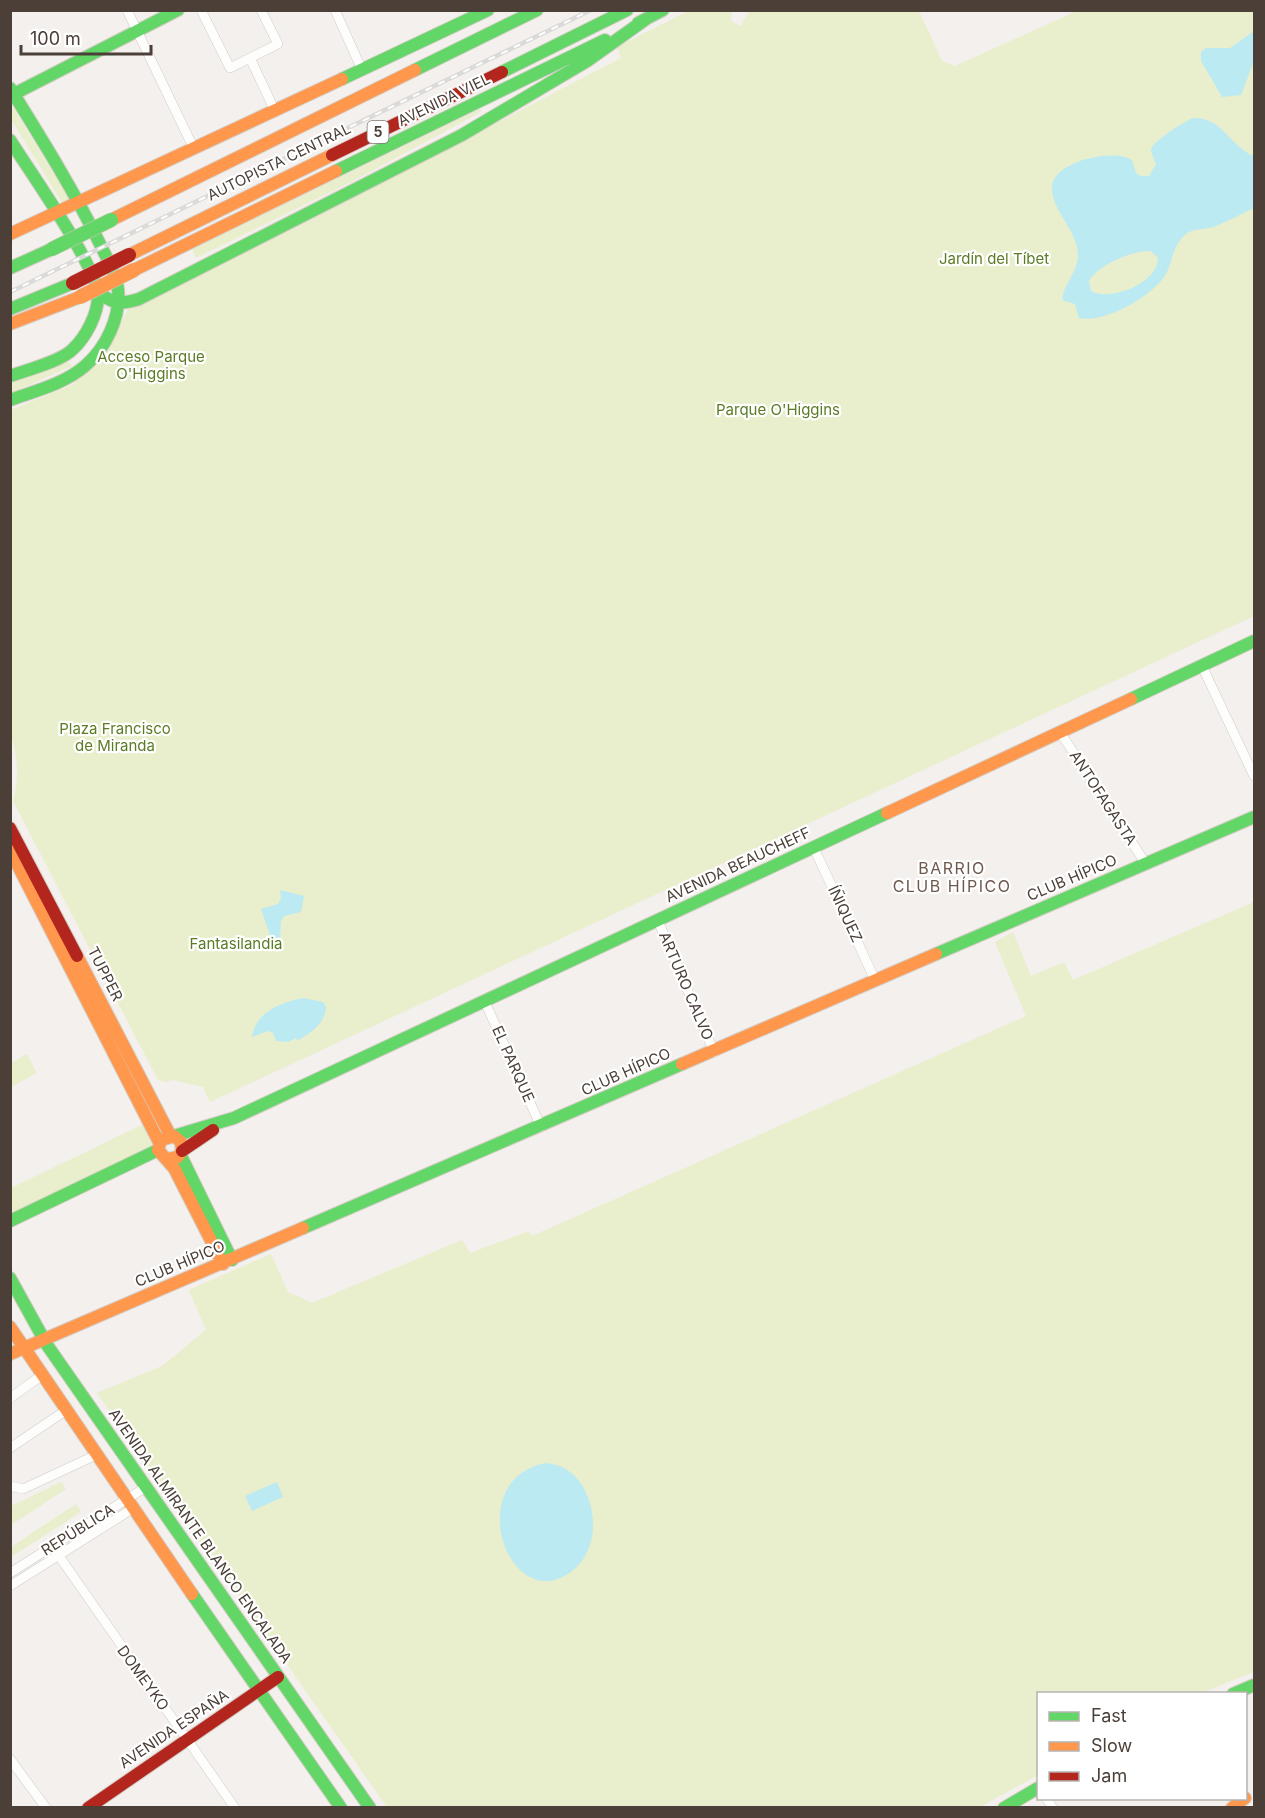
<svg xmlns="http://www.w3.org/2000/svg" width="1265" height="1818" viewBox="0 0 1265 1818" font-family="Inter,sans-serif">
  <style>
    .green { fill: #e9eecc }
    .water { fill: #bceaf3; fill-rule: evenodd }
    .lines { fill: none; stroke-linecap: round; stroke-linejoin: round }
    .street-casing { stroke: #d0ccc9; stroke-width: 10 }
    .fast-casing { stroke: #d4ccc5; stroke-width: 14 }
    .slow-casing { stroke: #d4ccc5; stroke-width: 14 }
    .jam-casing { stroke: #d4ccc5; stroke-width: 14 }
    .street { stroke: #fdfdfc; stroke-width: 9 }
    .fast { stroke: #63d668; stroke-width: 12 }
    .slow { stroke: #ff974d; stroke-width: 12 }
    .jam { stroke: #b3261e; stroke-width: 12 }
    .rail-casing { stroke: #dadad9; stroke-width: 4.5 }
    .rail { stroke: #fff; stroke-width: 2; stroke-dasharray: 7; stroke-linecap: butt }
    .fast-bridge-casing { stroke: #d7c7b9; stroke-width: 15; stroke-linecap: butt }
    .slow-bridge-casing { stroke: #d7c7b9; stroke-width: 15; stroke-linecap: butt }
    .jam-bridge-casing { stroke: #d7c7b9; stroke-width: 15; stroke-linecap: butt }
    .fast-bridge { stroke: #63d668; stroke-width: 14 }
    .slow-bridge { stroke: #ff974d; stroke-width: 14 }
    .jam-bridge { stroke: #b3261e; stroke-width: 14 }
    .labels { text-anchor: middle; stroke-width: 4.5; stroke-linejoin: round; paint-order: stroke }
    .shield { fill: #fff; stroke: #817973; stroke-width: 1.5 }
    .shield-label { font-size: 14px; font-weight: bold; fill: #4b3f37 }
    .street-label { font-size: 15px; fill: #4b3f37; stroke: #fff }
    .park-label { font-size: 15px; fill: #5b7c24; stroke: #fff }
    .neighbourhood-label { font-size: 16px; letter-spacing: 1.5px; fill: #6f594e; stroke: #fff }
  </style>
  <rect width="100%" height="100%" fill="#f3f0ed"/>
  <!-- green -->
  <path class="green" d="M689,11H732L731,21L740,26L750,11H919L942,61L955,66L1077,11H1254V616L210,1102L203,1087L173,1080L166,1082L158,1080L13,801C19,780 18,762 13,742H11V410L74,384L73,381L102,358L128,309L309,221L621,58L617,47Z
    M10,103L71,202L64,206L11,119Z
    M480,109L481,112L353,181L196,258L192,249Z
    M67,360L72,366L11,393V380Z
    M1254,902V1672L1201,1693L1038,1694V1775L980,1807H387L97,1393L162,1366L206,1330L189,1290L271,1254L288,1292L312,1303L462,1240L470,1253L529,1231L532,1236L1026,1016L995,942L1013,932L1031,976L1064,962L1073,980Z
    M27,1054L37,1073L11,1087V1063Z
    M146,1123L152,1146L11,1217V1188Z
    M61,1482L66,1489L11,1525V1506Z
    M76,1504L81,1512L11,1557V1547Z"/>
  <!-- water -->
  <path class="water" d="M1254,31V61L1241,95L1222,97L1201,61V52L1206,48H1230Z
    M1193,118C1223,117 1230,147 1254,156V208C1241,214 1227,222 1213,227C1204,230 1194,228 1186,234C1173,244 1173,261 1166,274C1153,296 1104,324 1079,318L1075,304L1062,300C1063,285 1077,273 1078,257C1079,231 1051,211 1052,187C1053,161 1114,148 1132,160L1136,173L1141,176H1149L1156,164C1155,160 1151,154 1151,150C1151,142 1185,121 1193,118ZM1151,251L1158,258C1158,283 1111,302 1091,291L1089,281C1098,265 1133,250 1151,251Z
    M280,890L304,896L301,912L284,916L281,921L280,938L272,941L261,909L278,904L281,898Z
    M303,998L323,1002L326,1007C324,1025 312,1032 297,1041L296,1038L288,1042L276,1041L273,1033L268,1031L252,1037C255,1012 282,1002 303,998Z
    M546,1463C552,1464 559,1465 564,1468C590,1482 600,1523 588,1550C582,1564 571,1575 555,1580C501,1594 468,1478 546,1463Z
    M277,1482L283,1497L252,1511L245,1496Z"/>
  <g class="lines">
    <!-- street casing -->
    <g class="street-casing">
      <path id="street" d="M127,10L194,149
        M201,10L230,68L278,44L261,10
        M335,10L362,70
        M250,58L275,111
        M1202,666L1254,776
        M1060,732L1146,864
        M814,848L875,980
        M658,921L714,1052
        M485,1002L541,1127
        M10,1398L41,1376
        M10,1448L65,1411
        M10,1486L23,1489L96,1455
        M52,1546L235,1808
        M10,1573L146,1487
        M10,1586L132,1509
        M10,1759L46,1808
        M1046,1798L1053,1808"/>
    </g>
    <!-- fast casing -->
    <g class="fast-casing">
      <path id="fast" d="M638,23L663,10
        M415,70L537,10
        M502,72L627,10
        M342,79L488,10
        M10,88C41,138 73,189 99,242C106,257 116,273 118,289C121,317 106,348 85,366C64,384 35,391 10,400
        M10,96L178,10
        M10,140C28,169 98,267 98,296C98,314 86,337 73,349C62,361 27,370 10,376
        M336,171L605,40
        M10,268L52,249
        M97,289C109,304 121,305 139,299L462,135L587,61L646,19
        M10,309L73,283
        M1131,699L1254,641
        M936,954L1254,817
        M174,1136L234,1118L887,813
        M180,1154L232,1260
        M10,1221L158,1150
        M303,1228L682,1064
        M10,1278L47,1345L370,1808
        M192,1594L341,1808
        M1233,1694L1254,1685
        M1004,1808L1038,1788"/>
    </g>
    <!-- slow casing -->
    <g class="slow-casing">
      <path id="slow" d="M111,220L415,70
        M10,234L342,79
        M129,255L332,155
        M134,270L336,171
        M10,324L80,297
        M887,813L1131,699
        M10,850L159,1142
        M77,956L170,1135
        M682,1064L936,954
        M168,1159L178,1157L182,1151L181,1142L174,1136L161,1140L158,1150L174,1168L223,1264
        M10,1327L192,1594
        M10,1354L303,1228
        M1232,1808L1245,1798"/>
    </g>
    <!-- jam casing -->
    <g class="jam-casing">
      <path id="jam" d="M332,155L502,72
        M10,828L77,956
        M182,1151L213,1130
        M88,1808L278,1677"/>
    </g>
    <!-- street -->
    <use href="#street" class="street"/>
    <!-- fast -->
    <use href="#fast" class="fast"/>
    <!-- slow -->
    <use href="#slow" class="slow"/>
    <!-- jam -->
    <use href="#jam" class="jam"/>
    <!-- rail casing -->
    <g class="rail-casing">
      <path id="rail" d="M10,292L591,10"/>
    </g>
    <!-- rail -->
    <use href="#rail" class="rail"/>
    <!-- fast-bridge casing -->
    <g class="fast-bridge-casing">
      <path id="fast-bridge" d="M52,249L111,220"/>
    </g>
    <!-- slow-bridge casing -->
    <g class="slow-bridge-casing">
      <path id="slow-bridge" d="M80,297L134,270"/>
    </g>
    <!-- jam-bridge casing -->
    <g class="jam-bridge-casing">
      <path id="jam-bridge" d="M73,283L129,255"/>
    </g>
    <!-- fast-bridge -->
    <use href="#fast-bridge" class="fast-bridge"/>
    <!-- slow-bridge -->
    <use href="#slow-bridge" class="slow-bridge"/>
    <!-- jam-bridge -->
    <use href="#jam-bridge" class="jam-bridge"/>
  </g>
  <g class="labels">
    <!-- shield labels -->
    <rect class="shield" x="367.5" y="121" width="21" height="22" rx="4.5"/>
    <g class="shield-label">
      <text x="378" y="137">5</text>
    </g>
    <!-- street labels -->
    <g class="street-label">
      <text transform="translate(444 100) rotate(-26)" y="5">AVENIDA VIEL</text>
      <text transform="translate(279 162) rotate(-26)" y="5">AUTOPISTA CENTRAL</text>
      <text transform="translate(1103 798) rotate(57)" y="5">ANTOFAGASTA</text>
      <text transform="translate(738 865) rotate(-25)" y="5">AVENIDA BEAUCHEFF</text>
      <text transform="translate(1072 878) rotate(-23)" y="5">CLUB HÍPICO</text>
      <text transform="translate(845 914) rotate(65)" y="5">ÍÑIQUEZ</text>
      <text transform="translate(105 974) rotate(63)" y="5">TUPPER</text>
      <text transform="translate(686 986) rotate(67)" y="5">ARTURO CALVO</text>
      <text transform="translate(513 1064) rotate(66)" y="5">EL PARQUE</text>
      <text transform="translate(626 1072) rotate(-24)" y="5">CLUB HÍPICO</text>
      <text transform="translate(180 1264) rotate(-23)" y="5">CLUB HÍPICO</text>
      <text transform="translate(78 1530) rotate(-32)" y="5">REPÚBLICA</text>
      <text transform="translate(200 1536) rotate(55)" y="5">AVENIDA ALMIRANTE BLANCO ENCALADA</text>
      <text transform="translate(143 1678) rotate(54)" y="5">DOMEYKO</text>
      <text transform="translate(174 1729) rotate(-34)" y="5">AVENIDA ESPAÑA</text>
    </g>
    <!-- park labels -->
    <g class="park-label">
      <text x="994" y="264">Jardín del Tíbet</text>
      <text x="151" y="362">Acceso Parque<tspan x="151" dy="17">O'Higgins</tspan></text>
      <text x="778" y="415">Parque O'Higgins</text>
      <text x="115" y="734">Plaza Francisco<tspan x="115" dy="17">de Miranda</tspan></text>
      <text x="236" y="949">Fantasilandia</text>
    </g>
    <!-- neighbourhood labels -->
    <g class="neighbourhood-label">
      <text x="952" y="874">BARRIO<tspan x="952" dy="18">CLUB HÍPICO</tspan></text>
    </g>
  </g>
  <!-- border -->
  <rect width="1265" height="1818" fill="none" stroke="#4b3f37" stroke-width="24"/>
  <!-- legend -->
  <rect x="1037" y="1692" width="210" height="108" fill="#ffffff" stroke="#b7b2af" stroke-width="1.5"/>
  <rect x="1049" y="1712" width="30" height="9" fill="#63d668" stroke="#b7b2af" stroke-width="1.5"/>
  <text x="1091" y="1722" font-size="18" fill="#4b3f37">Fast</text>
  <rect x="1049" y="1742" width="30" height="9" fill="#ff974d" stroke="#b7b2af" stroke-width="1.5"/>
  <text x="1091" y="1752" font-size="18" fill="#4b3f37">Slow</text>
  <rect x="1049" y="1772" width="30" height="9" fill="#b3261e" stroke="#b7b2af" stroke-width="1.5"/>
  <text x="1091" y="1782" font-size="18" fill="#4b3f37">Jam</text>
  <!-- scale -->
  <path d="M21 45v9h130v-9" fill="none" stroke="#4b3f37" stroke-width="3"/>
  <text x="30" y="45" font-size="18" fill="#4b3f37" stroke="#ffffff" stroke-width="4.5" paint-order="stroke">100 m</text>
</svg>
